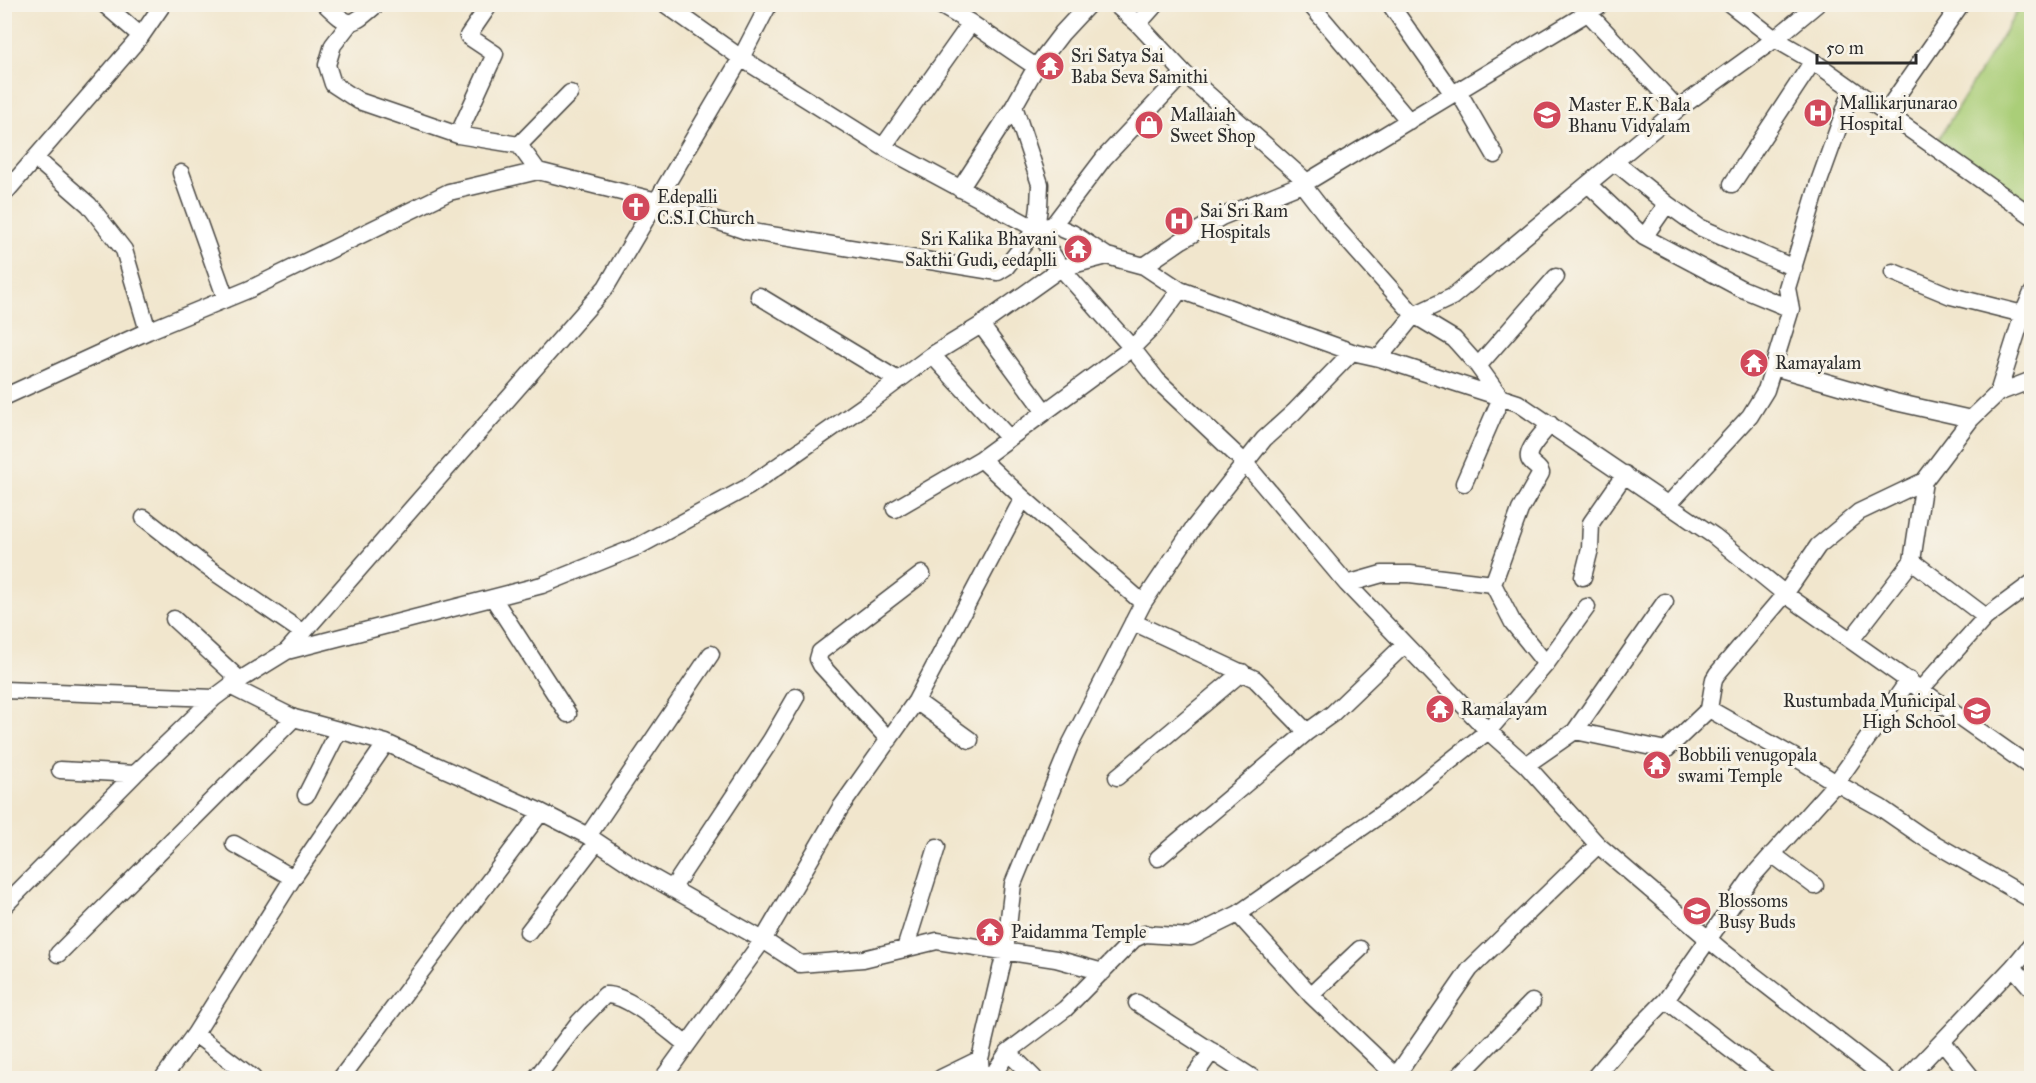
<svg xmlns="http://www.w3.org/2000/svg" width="2036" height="1083" viewBox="0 0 2036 1083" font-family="'IM FELL Great Primer',serif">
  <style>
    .green { fill: #aace78; stroke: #6a7c52; stroke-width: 1.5 }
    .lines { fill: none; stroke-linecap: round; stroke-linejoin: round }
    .minor-casing { stroke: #494743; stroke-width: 19 }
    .minor { stroke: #fff; stroke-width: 16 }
    .labels { text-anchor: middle; stroke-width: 6; stroke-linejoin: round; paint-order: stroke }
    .poi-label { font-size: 18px; fill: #2b2b2b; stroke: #f7f3e8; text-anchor: start }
  </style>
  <rect width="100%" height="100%" fill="#f7f3e8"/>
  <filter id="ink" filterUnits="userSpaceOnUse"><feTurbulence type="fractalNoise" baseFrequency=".0167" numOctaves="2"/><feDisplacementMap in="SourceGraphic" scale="12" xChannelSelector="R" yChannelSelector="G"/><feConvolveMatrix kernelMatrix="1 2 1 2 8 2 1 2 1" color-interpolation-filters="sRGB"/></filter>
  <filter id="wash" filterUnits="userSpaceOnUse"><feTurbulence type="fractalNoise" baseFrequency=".008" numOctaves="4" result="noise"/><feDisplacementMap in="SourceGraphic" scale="24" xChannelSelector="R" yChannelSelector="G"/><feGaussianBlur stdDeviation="1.35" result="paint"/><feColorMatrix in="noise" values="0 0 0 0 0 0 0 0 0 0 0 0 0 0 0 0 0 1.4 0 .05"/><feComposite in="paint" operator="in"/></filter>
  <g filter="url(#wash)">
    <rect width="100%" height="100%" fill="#f1e6cd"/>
    <!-- green -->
    <path class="green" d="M2021,5H2031V208L1938,140Z"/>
  </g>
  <g filter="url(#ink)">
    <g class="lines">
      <!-- minor casing -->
      <g class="minor-casing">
        <path id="minor" d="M104,4L141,36
          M325,4C351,29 350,27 377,4
          M665,4L741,58L883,147L1036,229L1053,225L1072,233L1107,256
          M1115,4L1138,24L1184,73L1307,182
          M1310,4L1409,121
          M1730,4L1775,39L1813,61L2032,216
          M1392,7L1453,94
          M1588,13L1678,109
          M350,23L333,45L327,65L333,84L359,101L458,135L519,145
          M971,23L1036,67
          M1138,24L1156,4
          M1458,91L1495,155
          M1885,113L1961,4
          M458,135L495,54L468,36L490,4
          M883,147L971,23L938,4
          M35,158L89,205L124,250L148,331
          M1615,162L1667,204
          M538,171L519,145L570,93
          M181,173L226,299
          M1302,184L1333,224L1414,315L1454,339L1478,366L1501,398L1464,483
          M1588,184L1644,237L1740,288L1791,309
          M1732,184L1813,61
          M960,189L1014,106L1036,67L1062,33L1089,4
          M4,194L141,36L163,4
          M1053,225L1104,158L1184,73
          M1036,229L1061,268L1132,348L1157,380L1245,463L1347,584L1488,731L1400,801L1238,914L1311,995L1396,1076L1470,969L1598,845
          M1644,237L1667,204L1699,227L1794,268
          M1144,266L1180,290L1352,352L1379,358L1518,403L1714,536L1785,594L2032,768
          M1893,272L1951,296L2023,314
          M759,296L898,380
          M981,325L1045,412
          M932,355L1009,438
          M1379,358L1414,315L1452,297L1678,109L1775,39L1817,4
          M1478,366L1556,277
          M1774,367L1895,402L1971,419
          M1998,393L2032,380
          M4,397L148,331L250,289L449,192L538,171L657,201L746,231L998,272L1006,267L1036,229L1039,207L1040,184L1014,106
          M1550,424C1544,433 1522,452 1531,462C1535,467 1539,467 1541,473L1520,510L1493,584L1513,623L1546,664L1488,731L1526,765L1598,845L1721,950L1886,1078
          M981,459L1023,498
          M1924,481L1912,561L1986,617L2032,583
          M1668,505L1750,416L1766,390L1791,309L1787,288L1820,179L1852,90
          M895,509L981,459L1132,348L1153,327L1180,290
          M144,518L204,565L302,632
          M1583,577L1590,549L1591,523L1625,474
          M1347,584L1382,574H1410L1493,584
          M493,598L568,714
          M174,619L240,680
          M1133,622L1255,679L1307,732
          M1851,640L1912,561
          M287,651L606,287L741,58L769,4
          M711,654L588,836L639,870L763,940L800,964L863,959L937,941L1056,959L1103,972
          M1546,664L1587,607
          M4,690L214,698
          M1920,690L1986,617
          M916,701L970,740
          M1709,709L1714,679L1717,674L1785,594L1818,546L1859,512L1924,481L1971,419L1998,393L2023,314L2032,293
          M1575,731L1665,602
          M889,740L821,665L818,659L820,652L922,574
          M1526,765L1575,731L1666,750L1709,709L1803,762L1836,783L1881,808L1923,837L2032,900
          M60,770L135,774
          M1117,777L1242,672
          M306,795L339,730
          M541,812L588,836
          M234,844L293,878
          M1772,854L1815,886
          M1158,858L1307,732L1332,714L1404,645
          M672,889L771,740L796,697
          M4,906L135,774L214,698L230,686L287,651L542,585L639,546L748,487L868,403L932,355L981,325L1061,268L1107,256L1144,266L1182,240L1221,217L1307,182L1602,4
          M528,932L597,842
          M905,949L937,847
          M58,954L294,718
          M2013,967L2032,989
          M1311,995L1360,949
          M1666,1000L1767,1078
          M1137,1003L1253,1078
          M195,1034L253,1078
          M1943,1042L1972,1078
          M1008,1052L1034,1078
          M163,1078L195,1034L293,878L386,743L294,718L230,686
          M341,1078L541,812L386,743
          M536,1078L579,1022L605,995C628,993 668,1031 687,1045
          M663,1078L763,940L841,807L916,701L1023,498L1143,603
          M941,1078L980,1059
          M981,1078L980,1059L1005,952L1013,884L1070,745L1143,603L1192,530L1264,439L1294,412L1352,352
          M991,1078L1008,1052L1065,1009L1134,939L1145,934L1191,937L1238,914
          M1193,1078L1212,1051
          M1457,1078L1532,1002
          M1594,1078L1624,1043L1666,1000L1751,878L1836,783L1909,680
          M1907,1078L2013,967L2032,944"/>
      </g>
      <!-- minor -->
      <use href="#minor" class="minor"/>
    </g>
  </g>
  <!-- icons -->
  <defs>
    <g id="temple-disc" transform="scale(1.5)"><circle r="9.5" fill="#d1495b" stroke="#f7f3e8"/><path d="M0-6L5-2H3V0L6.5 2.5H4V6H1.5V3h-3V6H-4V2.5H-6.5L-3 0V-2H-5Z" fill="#fff"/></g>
    <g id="hospital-disc" transform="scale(1.5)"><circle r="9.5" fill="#d1495b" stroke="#f7f3e8"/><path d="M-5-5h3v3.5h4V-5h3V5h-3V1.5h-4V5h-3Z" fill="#fff"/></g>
    <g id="school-disc" transform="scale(1.5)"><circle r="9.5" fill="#d1495b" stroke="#f7f3e8"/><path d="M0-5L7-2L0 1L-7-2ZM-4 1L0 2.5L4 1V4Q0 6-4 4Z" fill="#fff"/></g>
    <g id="shop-disc" transform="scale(1.5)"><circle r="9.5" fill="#d1495b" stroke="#f7f3e8"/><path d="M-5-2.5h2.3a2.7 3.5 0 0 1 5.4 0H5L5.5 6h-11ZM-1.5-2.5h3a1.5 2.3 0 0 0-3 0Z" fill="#fff"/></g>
    <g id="church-disc" transform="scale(1.5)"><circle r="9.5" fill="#d1495b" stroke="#f7f3e8"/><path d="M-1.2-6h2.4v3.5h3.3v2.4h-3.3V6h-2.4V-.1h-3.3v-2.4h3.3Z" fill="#fff"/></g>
  </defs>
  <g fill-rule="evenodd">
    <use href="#temple-disc" x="1050" y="66"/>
    <use href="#hospital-disc" x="1818" y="113"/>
    <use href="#school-disc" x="1547" y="115"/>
    <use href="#shop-disc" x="1149" y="125"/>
    <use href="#church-disc" x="636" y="207"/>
    <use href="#hospital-disc" x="1179" y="221"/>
    <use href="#temple-disc" x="1078" y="249"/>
    <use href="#temple-disc" x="1754" y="363"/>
    <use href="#temple-disc" x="1440" y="709"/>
    <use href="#school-disc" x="1977" y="711"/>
    <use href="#temple-disc" x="1657" y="765"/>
    <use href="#school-disc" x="1697" y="911"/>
    <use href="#temple-disc" x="990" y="932"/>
  </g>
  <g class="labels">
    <!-- poi labels -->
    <g class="poi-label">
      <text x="1071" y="62">Sri Satya Sai<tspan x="1071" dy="21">Baba Seva Samithi</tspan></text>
      <text x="1839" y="109">Mallikarjunarao<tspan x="1839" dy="21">Hospital</tspan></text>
      <text x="1568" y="111">Master E.K Bala<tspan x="1568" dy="21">Bhanu Vidyalam</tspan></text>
      <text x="1170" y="121">Mallaiah<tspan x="1170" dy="21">Sweet Shop</tspan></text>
      <text x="657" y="203">Edepalli<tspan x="657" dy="21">C.S.I Church</tspan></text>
      <text x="1200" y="217">Sai Sri Ram<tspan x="1200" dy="21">Hospitals</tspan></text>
      <text x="1057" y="245" text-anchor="end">Sri Kalika Bhavani<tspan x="1057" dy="21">Sakthi Gudi, eedaplli</tspan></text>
      <text x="1775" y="369">Ramayalam</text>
      <text x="1956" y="707" text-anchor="end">Rustumbada Municipal<tspan x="1956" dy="21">High School</tspan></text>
      <text x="1461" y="715">Ramalayam</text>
      <text x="1678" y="761">Bobbili venugopala<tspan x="1678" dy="21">swami Temple</tspan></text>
      <text x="1718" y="907">Blossoms<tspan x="1718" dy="21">Busy Buds</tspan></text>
      <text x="1011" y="938">Paidamma Temple</text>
    </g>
  </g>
  <!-- margin -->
  <rect width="2036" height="1083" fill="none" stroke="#f7f3e8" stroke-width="24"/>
  <!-- scale -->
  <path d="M1817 54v9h99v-9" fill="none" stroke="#2b2b2b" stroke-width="3"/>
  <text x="1826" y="54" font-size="18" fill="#2b2b2b" stroke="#f7f3e8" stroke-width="4.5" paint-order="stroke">50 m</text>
</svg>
